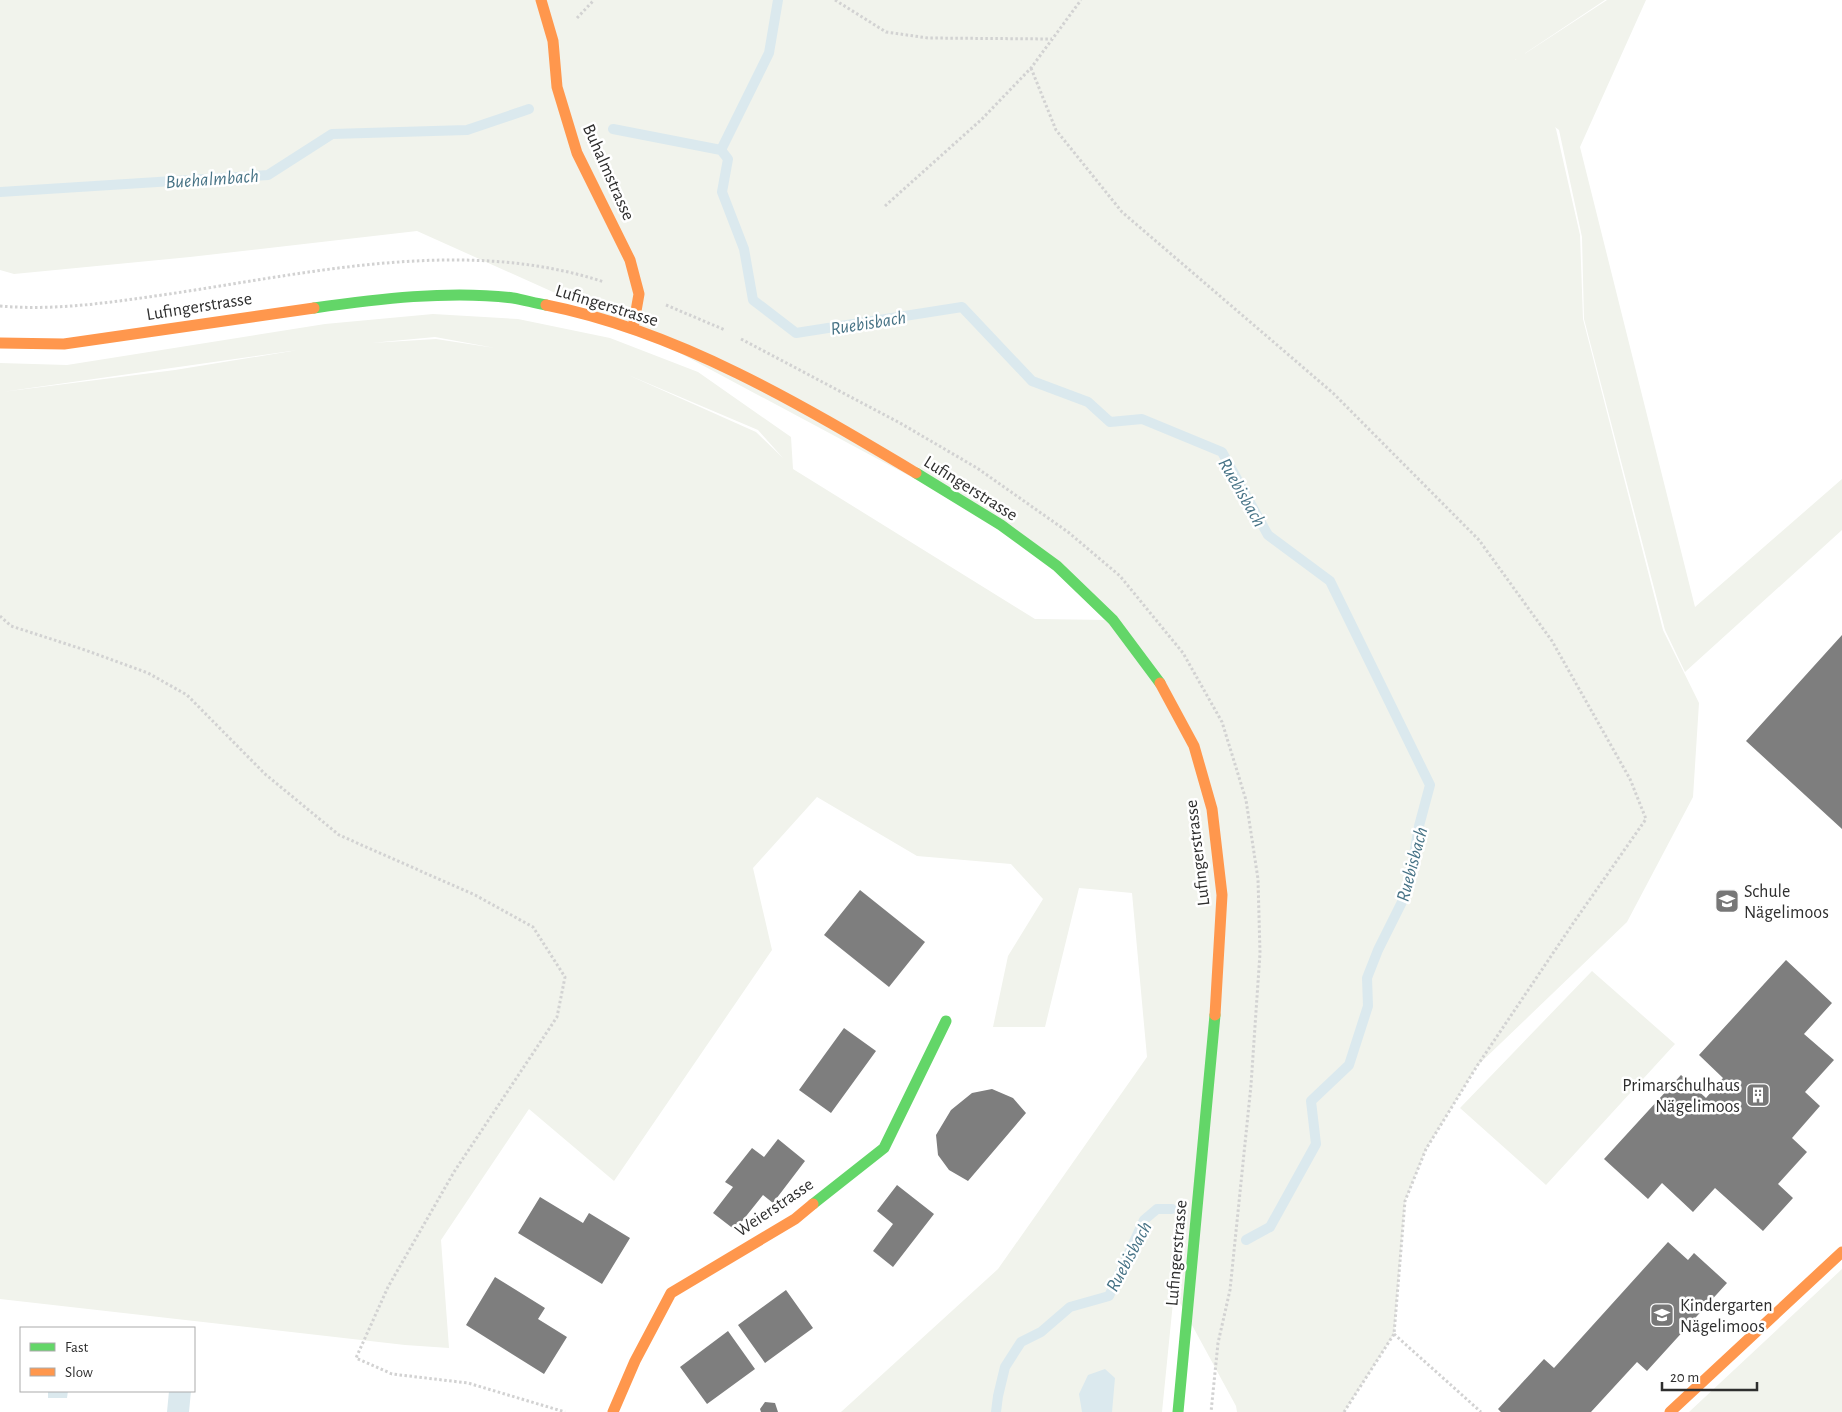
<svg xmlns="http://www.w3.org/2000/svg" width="1842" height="1412" viewBox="0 0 1842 1412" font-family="'Alegreya Sans',sans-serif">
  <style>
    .green { fill: #f1f3ec; fill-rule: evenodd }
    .water { fill: #dbe9ee }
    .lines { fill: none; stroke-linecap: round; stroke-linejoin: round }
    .stream { stroke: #dbe9ee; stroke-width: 10 }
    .building { fill: #7e7e7e }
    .path { stroke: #d2d2d2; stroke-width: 3; stroke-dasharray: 2.5 2.5; stroke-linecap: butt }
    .fast { stroke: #63d668; stroke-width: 11 }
    .slow { stroke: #ff974d; stroke-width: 11 }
    .labels { text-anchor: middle; stroke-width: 5; stroke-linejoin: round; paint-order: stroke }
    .street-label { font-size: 18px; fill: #2e2e2e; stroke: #fff }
    .poi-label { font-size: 18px; fill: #2e2e2e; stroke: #fff; text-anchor: start }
    .water-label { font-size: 19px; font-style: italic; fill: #467285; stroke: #fff }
  </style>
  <rect width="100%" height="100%" fill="#fff"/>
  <!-- green -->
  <path class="green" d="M0,0H1605L1515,60L1607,0H1646L1580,147L1695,607L1842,479V530L1685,672L1665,630L1584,319L1582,237L1559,130L1555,127L1556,129L1580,235L1583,319L1663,630L1699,703L1693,797L1627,922L1477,1066L1426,1149L1405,1201L1394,1334L1344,1412H1237L1236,1406L1174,1292L1162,1412H841L998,1269L1147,1057L1132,893L1079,888L1045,1027H993L1008,956L1043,899L1011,864L917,856L817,797L753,868L772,950L614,1181L529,1109L441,1240L449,1348L405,1345L0,1299V363L67,365L325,324L433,314L518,319L610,338L698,372L791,437L793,469L1035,619L1112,620L1001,525L633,328L417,231L190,257L14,274L0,270ZM435,337L495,348L436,339L371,343ZM298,350L175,370L2,392ZM626,374L758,430L783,458L756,432Z
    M1592,971L1675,1044L1546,1185L1460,1108Z
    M1842,1269V1412H1689Z"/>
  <!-- water -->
  <path class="water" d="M1105,1369L1115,1378L1112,1412H1082L1079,1394L1088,1375Z
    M48,1391H68L67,1398H48Z
    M169,1391H191L189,1412H167Z"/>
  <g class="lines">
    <!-- stream -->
    <path class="stream" d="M778,0L769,53L721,150L728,159L722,192L744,249L753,300L796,333L962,307L1032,381L1088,402L1110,422L1142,419L1222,452L1268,535L1330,581L1430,785L1419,826L1408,890L1378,950L1367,978L1368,1006L1349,1065L1311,1101L1316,1144L1270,1227L1246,1240
      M613,129L721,150
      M0,192L268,175L332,134L467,130L529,109
      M996,1412L998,1396L1005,1367L1021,1342L1041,1332L1070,1307L1109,1296L1144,1220L1157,1209H1172"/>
  </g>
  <!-- building -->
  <path class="building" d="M1842,635V829L1746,741Z
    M860,890L925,942L889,987L824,935Z
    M1786,960L1832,1003L1804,1034L1834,1060L1805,1092L1820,1106L1792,1138L1807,1152L1778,1184L1793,1198L1763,1231L1715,1188L1693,1212L1662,1183L1648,1199L1604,1159L1681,1075L1706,1098L1723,1078L1699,1055Z
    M844,1028L876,1051L831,1113L799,1090Z
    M992,1089L1013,1098L1026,1113L968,1181L949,1170L938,1155L936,1135L951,1110L972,1093Z
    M778,1139L805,1161L773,1203L763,1195L735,1230L713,1213L733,1187L725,1182L752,1148L764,1157Z
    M897,1185L934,1214L893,1267L873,1251L893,1224L877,1211Z
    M540,1197L583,1223L589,1213L630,1238L602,1284L518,1233Z
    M1668,1242L1688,1260L1694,1253L1727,1283L1647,1371L1637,1362L1591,1412H1501L1498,1409L1544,1359L1554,1368Z
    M495,1277L545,1308L538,1319L567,1337L544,1374L466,1325Z
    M786,1290L813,1328L765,1363L738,1325Z
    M728,1331L755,1369L707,1404L680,1367Z
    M765,1402L775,1403L778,1412H761L760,1409Z"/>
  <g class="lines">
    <!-- path -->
    <path class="path" d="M835,0L886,32L928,38L1052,39
      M577,18L594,0
      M1031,68L1056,130L1122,212L1333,393L1479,540L1552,641L1630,779L1646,819L1574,922L1477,1066L1426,1149L1405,1201L1394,1334L1344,1412
      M885,206L982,119L1031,68L1081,0
      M666,305L725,330
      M0,306C57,311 113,302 169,294C310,273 465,236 604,282
      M741,339L900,423L977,468L1068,532L1120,576L1183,653L1222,722L1246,800L1258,879L1260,953L1251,1085L1230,1290L1218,1343L1211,1412
      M0,616L11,626L85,650L148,673L187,695L265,774L339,835L475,895L533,927L565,977L557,1017L454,1172L388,1287L356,1358L392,1374L468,1383L565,1412
      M1394,1334L1481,1412"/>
    <!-- fast -->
    <path class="fast" d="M314,308C376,299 450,290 513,298C524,300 535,303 546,305
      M916,473L1001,525L1057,566L1113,620L1160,683
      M813,1204L884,1148L946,1021
      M1178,1412L1215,1015"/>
    <!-- slow -->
    <path class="slow" d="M541,0L553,41L557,87L577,153L630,260L639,294L633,328
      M546,305C678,331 802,405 916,473
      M0,343L64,344L314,308
      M1160,683L1194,746L1212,809L1222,895L1215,1015
      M613,1412L635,1361L671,1293L795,1219L813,1204
      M1670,1412L1842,1252"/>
  </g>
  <!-- icons -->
  <defs>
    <g id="school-square" transform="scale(1.25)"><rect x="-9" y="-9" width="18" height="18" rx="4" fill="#777" stroke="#fff"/><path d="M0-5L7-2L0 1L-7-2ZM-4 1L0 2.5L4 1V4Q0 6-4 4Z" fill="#fff"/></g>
    <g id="building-square" transform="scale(1.25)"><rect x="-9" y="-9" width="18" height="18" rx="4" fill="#777" stroke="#fff"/><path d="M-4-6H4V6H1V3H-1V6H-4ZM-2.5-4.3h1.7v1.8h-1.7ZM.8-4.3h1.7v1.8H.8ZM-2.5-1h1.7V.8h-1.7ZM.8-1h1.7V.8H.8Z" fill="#fff"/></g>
  </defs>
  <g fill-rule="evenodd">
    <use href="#school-square" x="1727" y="901"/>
    <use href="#building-square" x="1758" y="1095"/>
    <use href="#school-square" x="1662" y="1315"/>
  </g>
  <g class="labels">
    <!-- street labels -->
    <g class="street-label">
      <text transform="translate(609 172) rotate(66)" y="6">Buhalmstrasse</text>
      <text transform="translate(607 305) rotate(17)" y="6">Lufingerstrasse</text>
      <text transform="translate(199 306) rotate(-9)" y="6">Lufingerstrasse</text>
      <text transform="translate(971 488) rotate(32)" y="6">Lufingerstrasse</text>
      <text transform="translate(1197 853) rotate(-97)" y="6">Lufingerstrasse</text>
      <text transform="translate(774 1207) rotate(-34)" y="6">Weierstrasse</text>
      <text transform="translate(1176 1253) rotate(-85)" y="6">Lufingerstrasse</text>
    </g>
    <!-- poi labels -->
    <g class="poi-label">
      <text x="1744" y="897">Schule<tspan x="1744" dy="21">Nägelimoos</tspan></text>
      <text x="1740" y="1091" text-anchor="end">Primarschulhaus<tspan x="1740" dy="21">Nägelimoos</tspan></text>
      <text x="1680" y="1311">Kindergarten<tspan x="1680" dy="21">Nägelimoos</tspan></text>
    </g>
    <!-- water labels -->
    <g class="water-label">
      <text transform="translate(212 178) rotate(-4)" y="7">Buehalmbach</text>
      <text transform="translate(868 322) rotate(-9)" y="7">Ruebisbach</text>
      <text transform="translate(1243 492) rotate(60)" y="7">Ruebisbach</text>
      <text transform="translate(1411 864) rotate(-75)" y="7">Ruebisbach</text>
      <text transform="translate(1128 1256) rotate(-62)" y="7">Ruebisbach</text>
    </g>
  </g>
  <!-- legend -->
  <rect x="20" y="1327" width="175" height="65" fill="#ffffff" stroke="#ababab"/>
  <rect x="30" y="1343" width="25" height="8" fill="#63d668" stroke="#ababab"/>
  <text x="65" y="1352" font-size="15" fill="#2e2e2e">Fast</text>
  <rect x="30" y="1368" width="25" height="8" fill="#ff974d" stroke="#ababab"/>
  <text x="65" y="1377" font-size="15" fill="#2e2e2e">Slow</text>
  <!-- scale -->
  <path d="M1662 1382v8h95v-8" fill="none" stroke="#2e2e2e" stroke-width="2.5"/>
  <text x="1670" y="1382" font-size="15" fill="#2e2e2e" stroke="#ffffff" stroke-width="4" paint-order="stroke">20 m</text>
</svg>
